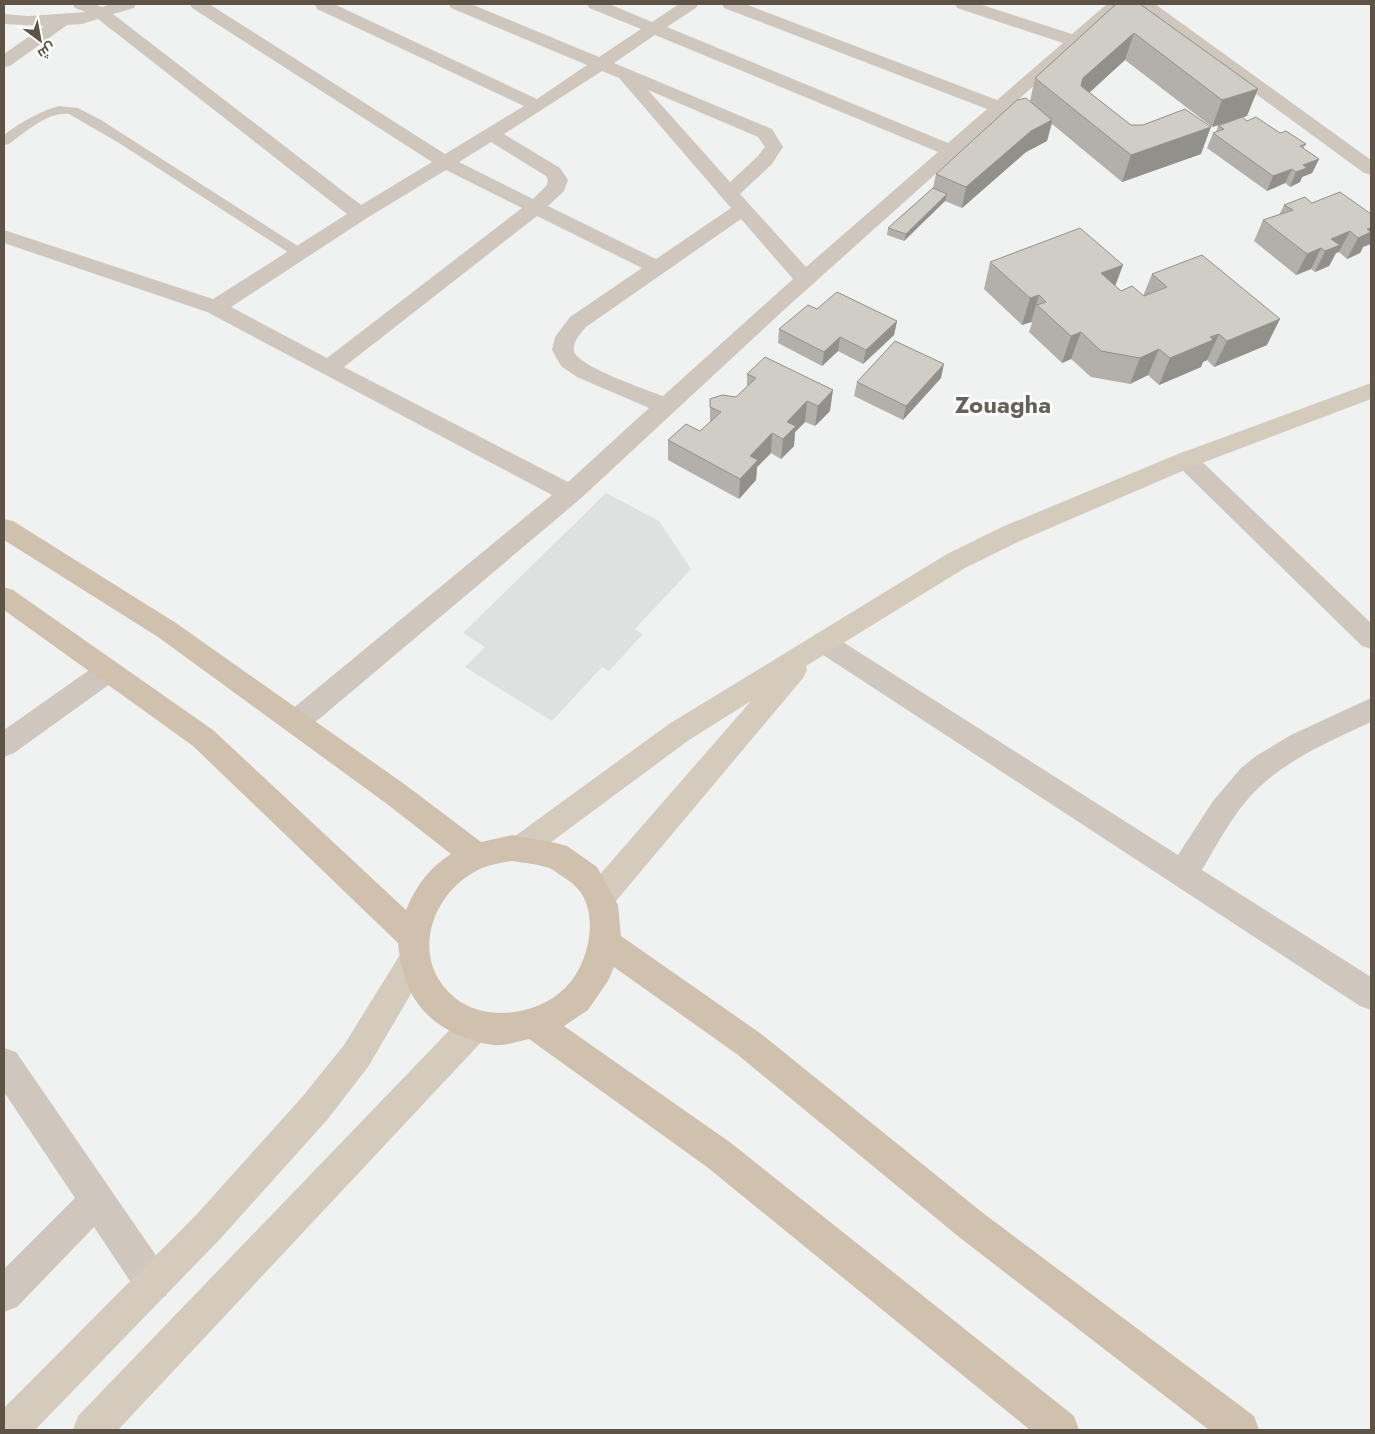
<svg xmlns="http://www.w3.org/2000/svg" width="1375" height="1434" viewBox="0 0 1375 1434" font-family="Jost,Cairo,sans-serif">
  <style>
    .education { fill: #dfe1e0 }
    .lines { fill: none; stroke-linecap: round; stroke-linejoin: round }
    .lane { fill: #cfc7bd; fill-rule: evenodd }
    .street { fill: #cfc7bd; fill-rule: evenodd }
    .secondary { fill: #d4cbbd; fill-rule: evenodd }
    .primary { fill: #d0c1ae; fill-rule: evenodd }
    .wall { fill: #b3b0ab }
    .shaded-wall { fill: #92908b }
    .building { fill: #d0cdc7; stroke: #92908b }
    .labels { text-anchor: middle; stroke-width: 5; stroke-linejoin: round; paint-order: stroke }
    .district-label { font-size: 24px; font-weight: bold; fill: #65625c; stroke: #fff }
  </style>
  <rect width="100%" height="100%" fill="#f0f2f2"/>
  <!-- education -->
  <path class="education" d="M606,493L659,521L691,569L635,629L643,634L609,671L602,667L552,721L465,667L485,647L463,633Z"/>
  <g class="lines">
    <!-- lane -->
    <path class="lane" d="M59,106L78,108L101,120L304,250L306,253L304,256H294L119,143L69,114C47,112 26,132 9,144L4,145V135C21,122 38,112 59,106Z"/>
    <!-- street -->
    <path class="street" d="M73,4H94L102,7L112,4H136L134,8L113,14L361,205L432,162L192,8L190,4H209L445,154L524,106L317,9L315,4H334L537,99L587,65L451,8L449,4H471L599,57L641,29L589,8L587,4H609L652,22L679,4H698L696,8L667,27L948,143L987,109L724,8L722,4H745L997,100L1063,43L957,8L955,4H979L1072,34L1107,4H1125L785,309L579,500L306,730L296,734L286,730L282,722L286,714L552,495L207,312L4,243V230L213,299L347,214L98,19L82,24L67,25L10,66L4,67V54L44,26L4,24V14L28,16L86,12L75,8ZM655,35L938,152L806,267L740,194L772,164L783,147L772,129L614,63ZM602,71L619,78L731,208L656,259L548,206L564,191L568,180L560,168L504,134ZM648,90L758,137L765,147L758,156L730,182ZM491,142L546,176L548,180L547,185L533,199L459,162ZM446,170L522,208L327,358L231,307L367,218ZM537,216L642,268L570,317L555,337L552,350L561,366L577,377L649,408L568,482L344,367ZM741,219L793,279L663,396C647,390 577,366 574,351C573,341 580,334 586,327Z
      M1136,4H1155L1371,160V175L1364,173L1138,8Z
      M1186,451L1194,454L1371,623V649L1362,646L1178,466L1174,460L1178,454Z
      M823,631L832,635L1178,855L1213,801L1241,768L1256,756L1291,735L1371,698V722C1328,742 1280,762 1248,799C1230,820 1216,846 1202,870L1371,977V1010L1360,1006L814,649L810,642L814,635Z
      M108,660L117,663L121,671L117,679L14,753L4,757V730L99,663Z
      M4,1048L16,1052L166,1270L171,1283L166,1296L153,1301L140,1296L94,1227L17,1307L4,1312V1269L75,1198L4,1092Z"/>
    <!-- secondary -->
    <path class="secondary" d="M1371,383V399L1194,466L1020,541L965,568L806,666L807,670L803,678L611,907L600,911L589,907L585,897L589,887L751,701L689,740L531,857L521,861L511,857L506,848L511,839L669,724L947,554L1002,527L1178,454Z
      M414,945L425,950L430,960L425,970L368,1067L327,1120L222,1237L35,1430H4V1408L198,1213L303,1096L344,1045L403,950Z
      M476,1009L487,1014L492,1025L487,1036L118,1430H73L78,1416L465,1014Z"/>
    <!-- primary -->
    <path class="primary" d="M4,519L13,521L176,623L407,786L481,842L512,835L556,843L567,846L597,867L618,905L621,936L760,1033L983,1213L1254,1416L1259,1430H1209L959,1237L738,1055L614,967L608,981L588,1010L564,1026L731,1143L1074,1416L1079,1430H1030L707,1167L529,1039C520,1041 511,1044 502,1045C488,1046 474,1041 461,1036C419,1019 402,987 398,943L193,746L4,610V587L13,590L213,730L406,910C415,887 430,867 451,854L387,804L158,637L4,540ZM512,861C524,863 538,864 549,868C554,870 558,874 562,876C566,879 571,882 574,885C602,910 589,965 565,988C535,1018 475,1024 446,989C412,951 434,893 476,871C487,865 500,863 512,861Z"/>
  </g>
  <!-- wall -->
  <path class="wall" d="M1116,4L1247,116L1242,117L1247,121L1306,144L1303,149L1319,159L1312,173L1302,177L1300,182L1290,187L1285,183L1267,191L1207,148L1213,133L1216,132L1218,126L1237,119L1212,127L1125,60L1089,92L1131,125L1201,154L1122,182L1052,124L1047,141L1026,152L962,208L945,201L904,241L887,235L888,228L933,188L936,174L1030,101L1035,78Z
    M1340,192L1363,247L1360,253L1347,259L1339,252L1336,253L1329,266L1315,272L1311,269L1296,275L1254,241L1263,220L1279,215L1284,205L1312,203Z
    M990,262L1115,286L1121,291L1143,296L1152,274L1267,345L1214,367L1207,360L1203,362L1201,367L1159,385L1148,375L1130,384L1091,377L1071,359L1062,363L1029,332L1032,323L1031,322L1022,325L984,289Z
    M817,309L897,321L894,335L863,364L838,351L822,366L778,343L779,329Z
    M747,374L830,411L815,426L805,422L795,432L794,446L781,459L771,453L757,467L756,480L739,499L668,460V440L700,431L710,422V399L736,397L747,387Z
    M941,378L903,420L854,396L857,382Z"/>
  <!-- shaded-wall -->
  <path class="shaded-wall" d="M1134,33L1125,60L1076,105L1073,113L1083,78Z
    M1258,89L1247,116L1212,127L1222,100Z
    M1052,120L1047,141L1026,152L962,208L966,187L1031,131Z
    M1211,127L1201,154L1122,182L1131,155Z
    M1319,159L1312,173L1302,177L1300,182L1290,187L1296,172L1303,165Z
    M1292,169L1285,183L1267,191L1273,176Z
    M947,194L945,201L904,241L906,234Z
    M1371,228V244L1363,247L1360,253L1347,259L1358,238L1367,229Z
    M1350,231L1339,252L1336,253L1329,266L1315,272L1331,239Z
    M1321,248L1311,269L1296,275L1307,254Z
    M1123,265L1113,292L1101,273Z
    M1039,295L1031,322L1022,325L1030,298Z
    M1280,319L1267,345L1214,367L1227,341Z
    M897,321L894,335L863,364L866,350Z
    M1081,332L1071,359L1062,363L1071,336Z
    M1219,334L1207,360L1203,362L1201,367L1159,385L1170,358Z
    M840,337L838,351L822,366L824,352Z
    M1159,349L1148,375L1130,384L1140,358Z
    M944,364L941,378L903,420L906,406Z
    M833,390L830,411L815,426L818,406Z
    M807,401L805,422L795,432L794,446L781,459L783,439L787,422Z
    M772,433L771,453L757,467L756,480L739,499L740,479L750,456Z"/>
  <!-- building -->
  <path class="building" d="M1116,4H1140L1258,89L1222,100L1134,33L1083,78L1081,86L1131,125H1143L1185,109L1211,127L1131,155L1035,78Z
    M1026,98L1052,120L1031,131L966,187L936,174L1017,100Z
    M1242,117L1247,121L1256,117L1280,133L1286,131L1306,144L1300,146L1319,159L1303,165L1307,168L1296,172L1292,169L1273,176L1213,133L1224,129L1218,126Z
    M933,188L947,194L906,234L888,228Z
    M1340,192L1371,214V228L1367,229L1371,232L1358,238L1350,231L1331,239L1340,245L1325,251L1321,248L1307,254L1263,220L1293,210L1284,205L1305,197L1312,203Z
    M1080,228L1123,265L1101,273L1121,291L1132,286L1144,296L1167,287L1152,274L1202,255L1280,319L1227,341L1219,334L1210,337L1213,340L1170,358L1159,349L1140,358L1101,351L1081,332L1071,336L1037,305L1046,302L1039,295L1030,298L990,262Z
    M837,292L897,321L866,350L840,337L824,352L779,329L808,305L817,309Z
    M895,341L944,364L906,406L857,382Z
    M765,357L833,390L818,406L807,401L787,422L796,426L783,439L772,433L750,456L758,460L740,479L668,440L686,424L700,431L721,412L710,407V399L722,395L736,397L756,378L747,374Z"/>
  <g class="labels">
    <!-- district labels -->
    <g class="district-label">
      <text x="1003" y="413">Zouagha</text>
    </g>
  </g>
  <!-- border -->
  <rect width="1375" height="1434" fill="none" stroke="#5e5347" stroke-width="10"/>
  <!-- north arrow -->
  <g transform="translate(40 40) rotate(148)" stroke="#ffffff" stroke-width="4" paint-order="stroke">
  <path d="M0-4L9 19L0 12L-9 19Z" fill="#5e5347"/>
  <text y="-8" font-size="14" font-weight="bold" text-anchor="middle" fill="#5e5347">ش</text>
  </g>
</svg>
